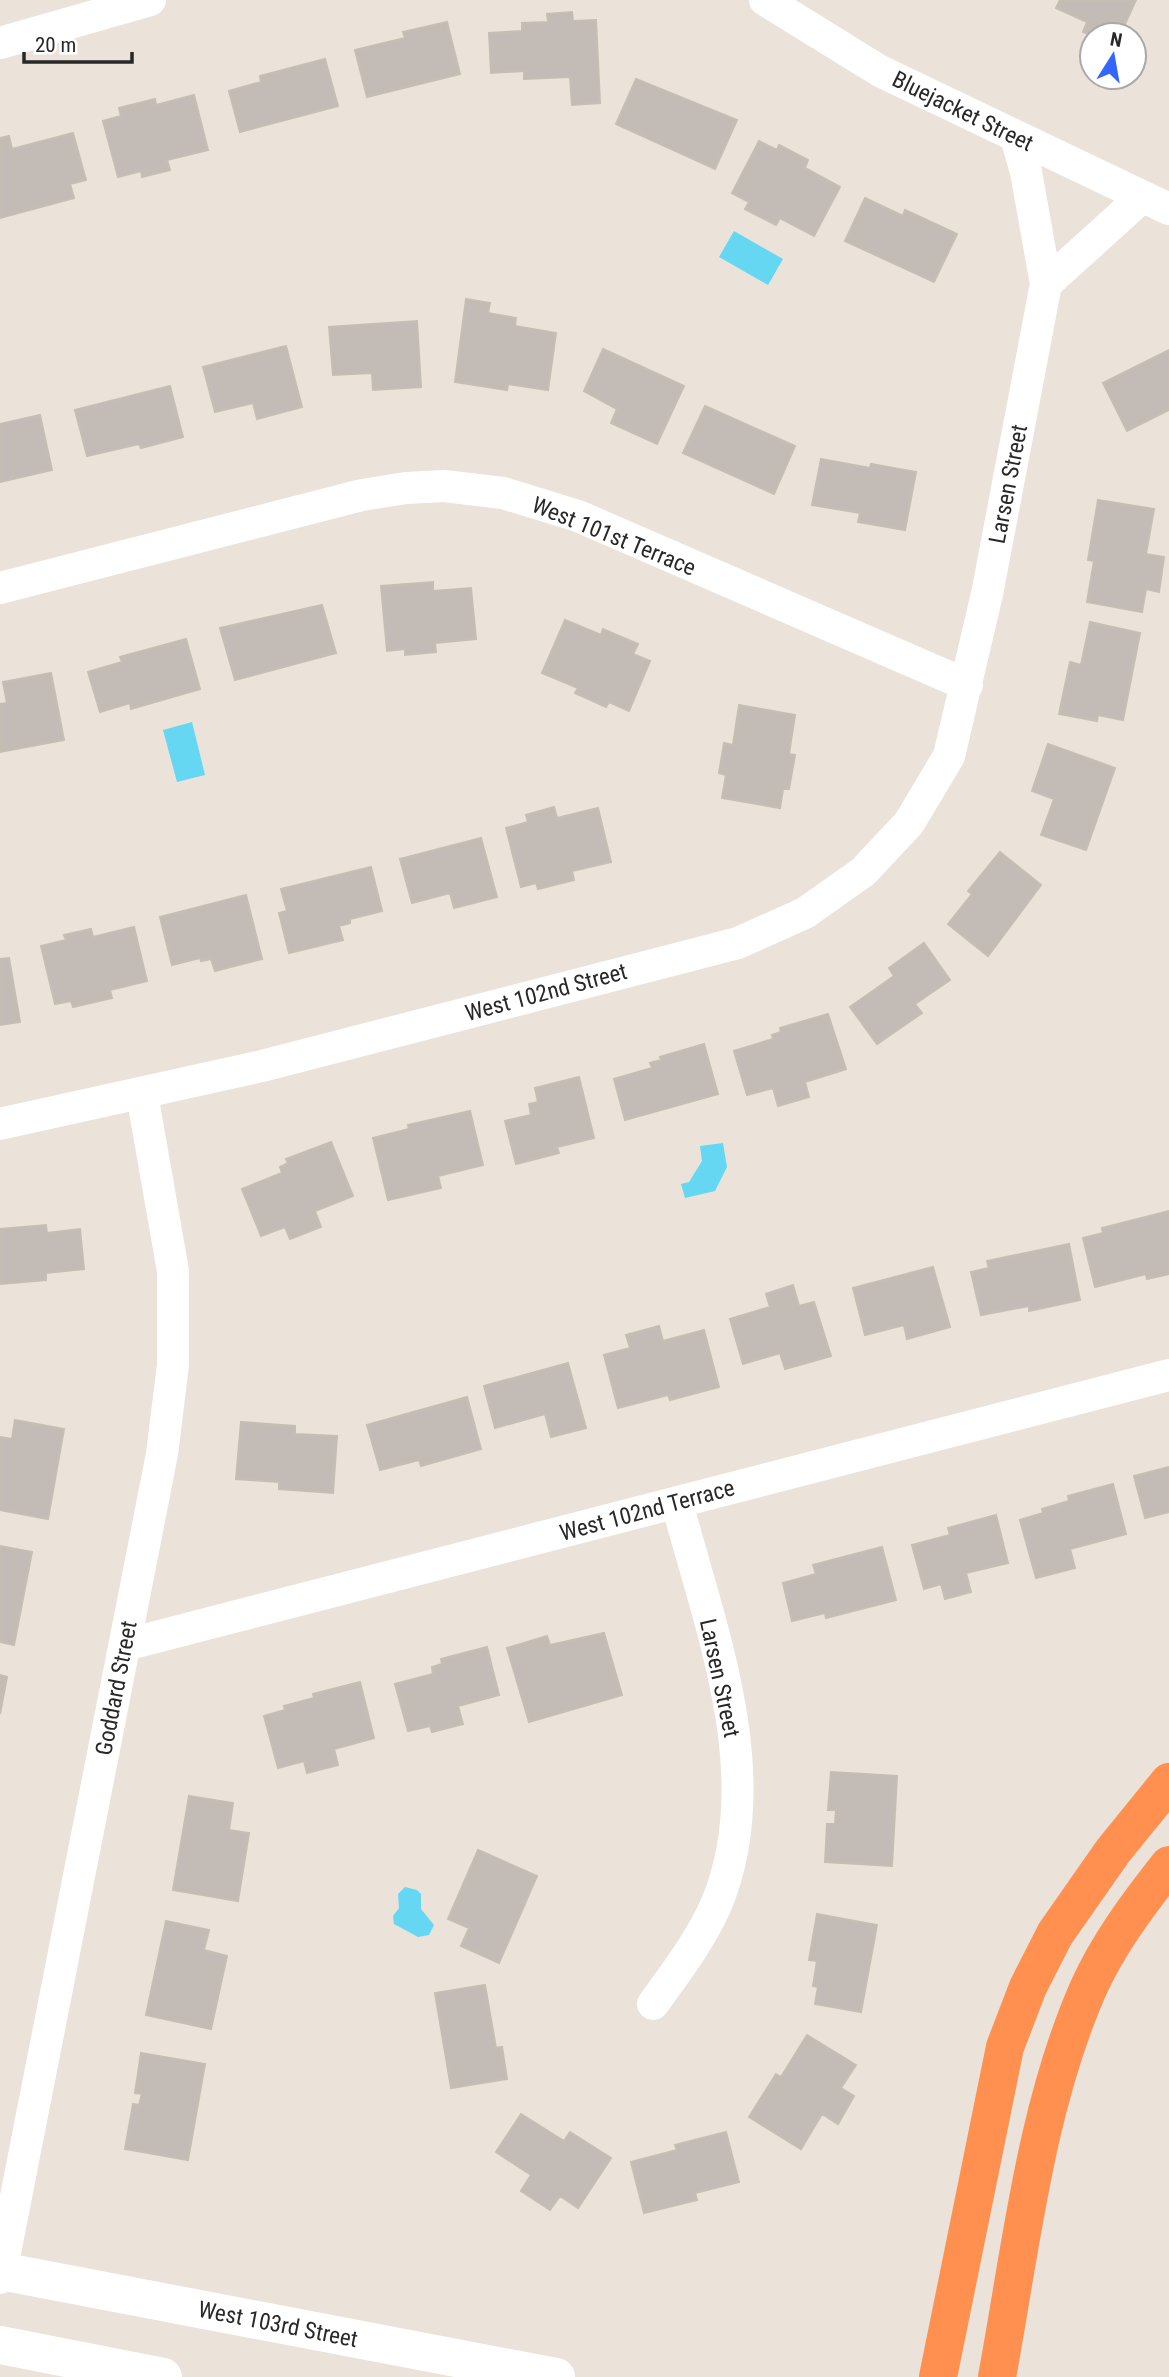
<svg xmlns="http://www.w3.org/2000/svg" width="1169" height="2377" viewBox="0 0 1169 2377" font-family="'Roboto Condensed',sans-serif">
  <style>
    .water { fill: #66d7f3 }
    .building { fill: #c3bcb6; stroke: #c6beb3; stroke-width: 2 }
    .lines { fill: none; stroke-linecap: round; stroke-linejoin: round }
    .minor { stroke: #fff; stroke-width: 32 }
    .secondary { stroke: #fff; stroke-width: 38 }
    .motorway { stroke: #ff9050; stroke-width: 38 }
    .labels { text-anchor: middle; stroke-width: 5; stroke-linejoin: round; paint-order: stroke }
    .street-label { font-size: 23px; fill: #282828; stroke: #fff }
  </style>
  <rect width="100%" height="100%" fill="#ebe2d9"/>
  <!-- water -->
  <path class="water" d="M734,231L783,259L768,285L719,257Z
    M192,722L205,775L177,782L163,730Z
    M723,1143L727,1167L715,1191L685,1198L681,1184L689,1182L702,1161L700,1146Z
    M405,1887L417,1890L421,1894V1909L434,1925L429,1935L418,1937L394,1924L393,1916L399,1908L398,1894Z"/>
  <!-- building -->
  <path class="building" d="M1060,0H1136L1120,35L1092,36L1083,32L1087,22L1056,8Z
    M572,12L573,21L596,20L600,103L572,105L570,77L524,79V71L491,73L489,33L522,31V23L548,22L547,14Z
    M447,22L460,74L367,97L355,50L405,38L403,32Z
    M325,59L338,106L240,132L229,91L261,82L260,76Z
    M636,79L737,120L715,169L616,124Z
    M194,95L208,150L167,160L170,170L142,177L141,171L118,177L103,121L121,116L119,108L155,99L156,105Z
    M73,133L86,180L70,184L74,198L0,218V138L9,136L12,149Z
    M759,141L777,150L779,145L808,160L805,168L840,187L814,236L780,218L776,225L745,209L749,202L732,193Z
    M865,198L903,216L905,210L957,234L934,282L845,241Z
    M466,299L490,303L488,313L516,318L515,326L556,333L548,390L508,384L507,390L455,382Z
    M417,321L421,387L373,390L372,373L333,375L329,327Z
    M286,346L302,407L257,419L253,403L215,412L203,367Z
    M603,349L684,386L657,444L611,423L617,409L584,391Z
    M1169,350V410L1127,431L1103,383Z
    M170,386L183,437L141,448L139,444L87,456L75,410Z
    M705,406L795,446L774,494L683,453Z
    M40,415L52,470L0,482V424Z
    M821,459L870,468L871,464L916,472L905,530L858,522L860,513L812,505Z
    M1098,500L1154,509L1146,554L1164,557L1159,592L1146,589L1142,612L1087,602L1094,561L1088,560Z
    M433,582V591L471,588L476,639L435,643L436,652L405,655V649L387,651L381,586Z
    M322,605L336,653L235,680L220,628Z
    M565,620L601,635L603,629L638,644L633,654L650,661L629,711L609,702L606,707L575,693L578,688L542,673Z
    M1090,622L1140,633L1123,720L1098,715L1097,721L1059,714L1070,662L1081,665Z
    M186,639L200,689L131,709L130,703L100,712L88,672L122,662L120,657Z
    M51,673L64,740L0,752V704L7,703L3,682Z
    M739,705L795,715L789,754L795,755L789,789H783L780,808L722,798L726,775L719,773L724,743L733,745Z
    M1048,744L1115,768L1086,850L1041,835L1054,799L1032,791Z
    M554,807L557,818L598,808L611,862L572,871L574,880L538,889L536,883L521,887L506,828L528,822L526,815Z
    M481,838L497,897L454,908L450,893L412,903L400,859Z
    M1000,852L1041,885L988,956L948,924L972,894L968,891Z
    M371,867L382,911L350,919V923L339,926L343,940L289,953L279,913L287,911L281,889Z
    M246,895L262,959L215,971L211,959L201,961L200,958L172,965L160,917Z
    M134,927L147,981L110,990L112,998L73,1007L71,1001L55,1004L41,946L66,940L64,935L91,929L93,937Z
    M924,943L950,980L915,1004L922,1013L877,1044L850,1007L894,976L889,968Z
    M9,958L20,1022L0,1025V959Z
    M828,1014L846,1069L805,1082L809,1097L778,1106L773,1088L747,1095L734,1051L773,1039L772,1035L781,1032L780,1028Z
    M704,1044L718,1094L625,1120L614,1079L652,1068L650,1063L661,1060L660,1057Z
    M579,1077L594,1138L557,1147L559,1153L516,1164L505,1121L531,1115L529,1104L538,1102L535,1088Z
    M470,1111L483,1165L438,1176L441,1188L388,1200L373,1138L409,1129L408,1125Z
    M331,1142L353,1196L315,1211L321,1227L290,1239L285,1227L261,1236L242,1189L282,1173L280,1167L288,1163L286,1159Z
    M1169,1211V1274L1147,1279L1146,1274L1095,1287L1083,1238L1103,1233L1102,1228Z
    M46,1225L47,1233L80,1229L84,1269L46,1273V1280L0,1284V1229Z
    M1069,1244L1080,1300L1029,1311V1306L981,1315L971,1272L989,1268L987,1261Z
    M933,1267L950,1327L907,1339L904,1325L865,1335L853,1288Z
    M793,1285L799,1306L814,1302L831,1356L785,1369L780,1353L743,1364L730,1319L770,1307L766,1294Z
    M659,1326L663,1341L704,1330L719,1387L670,1400L668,1395L618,1408L604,1355L630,1348L626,1335Z
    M568,1363L586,1428L551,1437L545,1414L495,1428L484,1386Z
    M467,1397L481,1449L421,1466L419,1460L380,1470L367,1425Z
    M15,1420L64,1429L48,1519L0,1510V1437L12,1439Z
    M241,1422L295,1426V1434L337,1436L333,1493L279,1489V1482L236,1479Z
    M1169,1467V1512L1145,1518L1134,1476Z
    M1113,1484L1126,1534L1070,1549L1075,1568L1036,1578L1020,1520L1043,1513L1042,1509L1069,1501L1068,1496Z
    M996,1515L1008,1563L966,1573L971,1592L945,1599L941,1584L924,1589L912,1545L950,1535L948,1528Z
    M0,1546L32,1552L14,1645L0,1642Z
    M882,1547L896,1600L826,1618L825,1613L792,1621L783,1583L816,1574L813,1565Z
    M604,1633L622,1695L529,1722L507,1648L547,1636L550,1645Z
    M487,1647L499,1695L458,1706L463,1724L432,1732L430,1726L408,1731L395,1684L433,1674L432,1667L442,1664L441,1659Z
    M0,1675L7,1677L0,1714Z
    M360,1682L374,1738L334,1749L338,1765L307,1773L304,1761L278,1768L264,1716L285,1710L284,1706L314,1698L313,1694Z
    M831,1772L897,1776L892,1866L825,1862L827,1824H835L836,1810H828Z
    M189,1796L233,1803L229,1830L249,1833L238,1901L173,1890Z
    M478,1850L537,1876L499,1963L461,1946L469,1928L448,1919Z
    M817,1914L877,1925L861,2012L815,2004L818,1987L813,1986L817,1961L809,1960Z
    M166,1921L209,1930L204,1950L227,1956L211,2029L146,2015Z
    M485,1985L496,2048L502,2047L507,2079L451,2088L435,1993Z
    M807,2035L856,2065L841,2088L854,2096L838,2124L822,2114L801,2149L749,2117L776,2074L781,2077Z
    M141,2053L205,2064L188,2160L125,2149L133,2104L139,2105L142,2094L135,2093Z
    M521,2114L564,2141L570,2132L611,2158L578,2208L560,2196L550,2210L521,2191L531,2175L496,2152Z
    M726,2132L739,2182L695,2193L697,2200L644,2213L631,2162L677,2150L675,2145Z"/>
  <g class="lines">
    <!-- minor -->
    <path class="minor" d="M765,0L880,71L1169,209
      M0,43L150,0
      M1046,284L1142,197
      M0,588L362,495L406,488L444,486L503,493L578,516L967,685
      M0,1124L262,1066L738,943L805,913L863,872L909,823L949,756L987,594L1046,284L1026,172L1016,137
      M125,1645L1169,1375
      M653,2004C676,1972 700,1941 716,1905C770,1777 710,1628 677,1503
      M0,2278L162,1454L173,1365V1271L142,1094"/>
    <!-- secondary -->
    <path class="secondary" d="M0,2271L556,2377
      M0,2345L163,2377"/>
    <!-- motorway -->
    <path class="motorway" d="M938,2377L1005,2047L1028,1987L1055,1934L1113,1851L1169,1782
      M997,2377C1021,2248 1035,2110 1088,1989C1108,1944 1139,1903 1169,1865"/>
  </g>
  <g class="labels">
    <!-- street labels -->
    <g class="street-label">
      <text transform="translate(963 111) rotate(26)" y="8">Bluejacket Street</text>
      <text transform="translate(1008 484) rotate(-79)" y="8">Larsen Street</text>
      <text transform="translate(614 536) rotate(22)" y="8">West 101st Terrace</text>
      <text transform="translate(546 992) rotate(-15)" y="8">West 102nd Street</text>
      <text transform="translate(647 1510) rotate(-15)" y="8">West 102nd Terrace</text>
      <text transform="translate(720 1678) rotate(78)" y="8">Larsen Street</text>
      <text transform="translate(116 1688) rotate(-79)" y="8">Goddard Street</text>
      <text transform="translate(278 2324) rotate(11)" y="8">West 103rd Street</text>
    </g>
  </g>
  <!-- north arrow -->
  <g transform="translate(1113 56) rotate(11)"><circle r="33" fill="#ffffff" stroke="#a9a9a9" stroke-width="2"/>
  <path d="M0-5L12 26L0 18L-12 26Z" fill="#3266ff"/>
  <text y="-10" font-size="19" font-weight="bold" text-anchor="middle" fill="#282828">N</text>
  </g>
  <!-- scale -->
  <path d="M24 52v10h108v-10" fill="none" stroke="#282828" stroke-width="3.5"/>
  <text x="35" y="52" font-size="21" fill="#282828" stroke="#ffffff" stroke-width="5" paint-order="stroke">20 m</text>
</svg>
